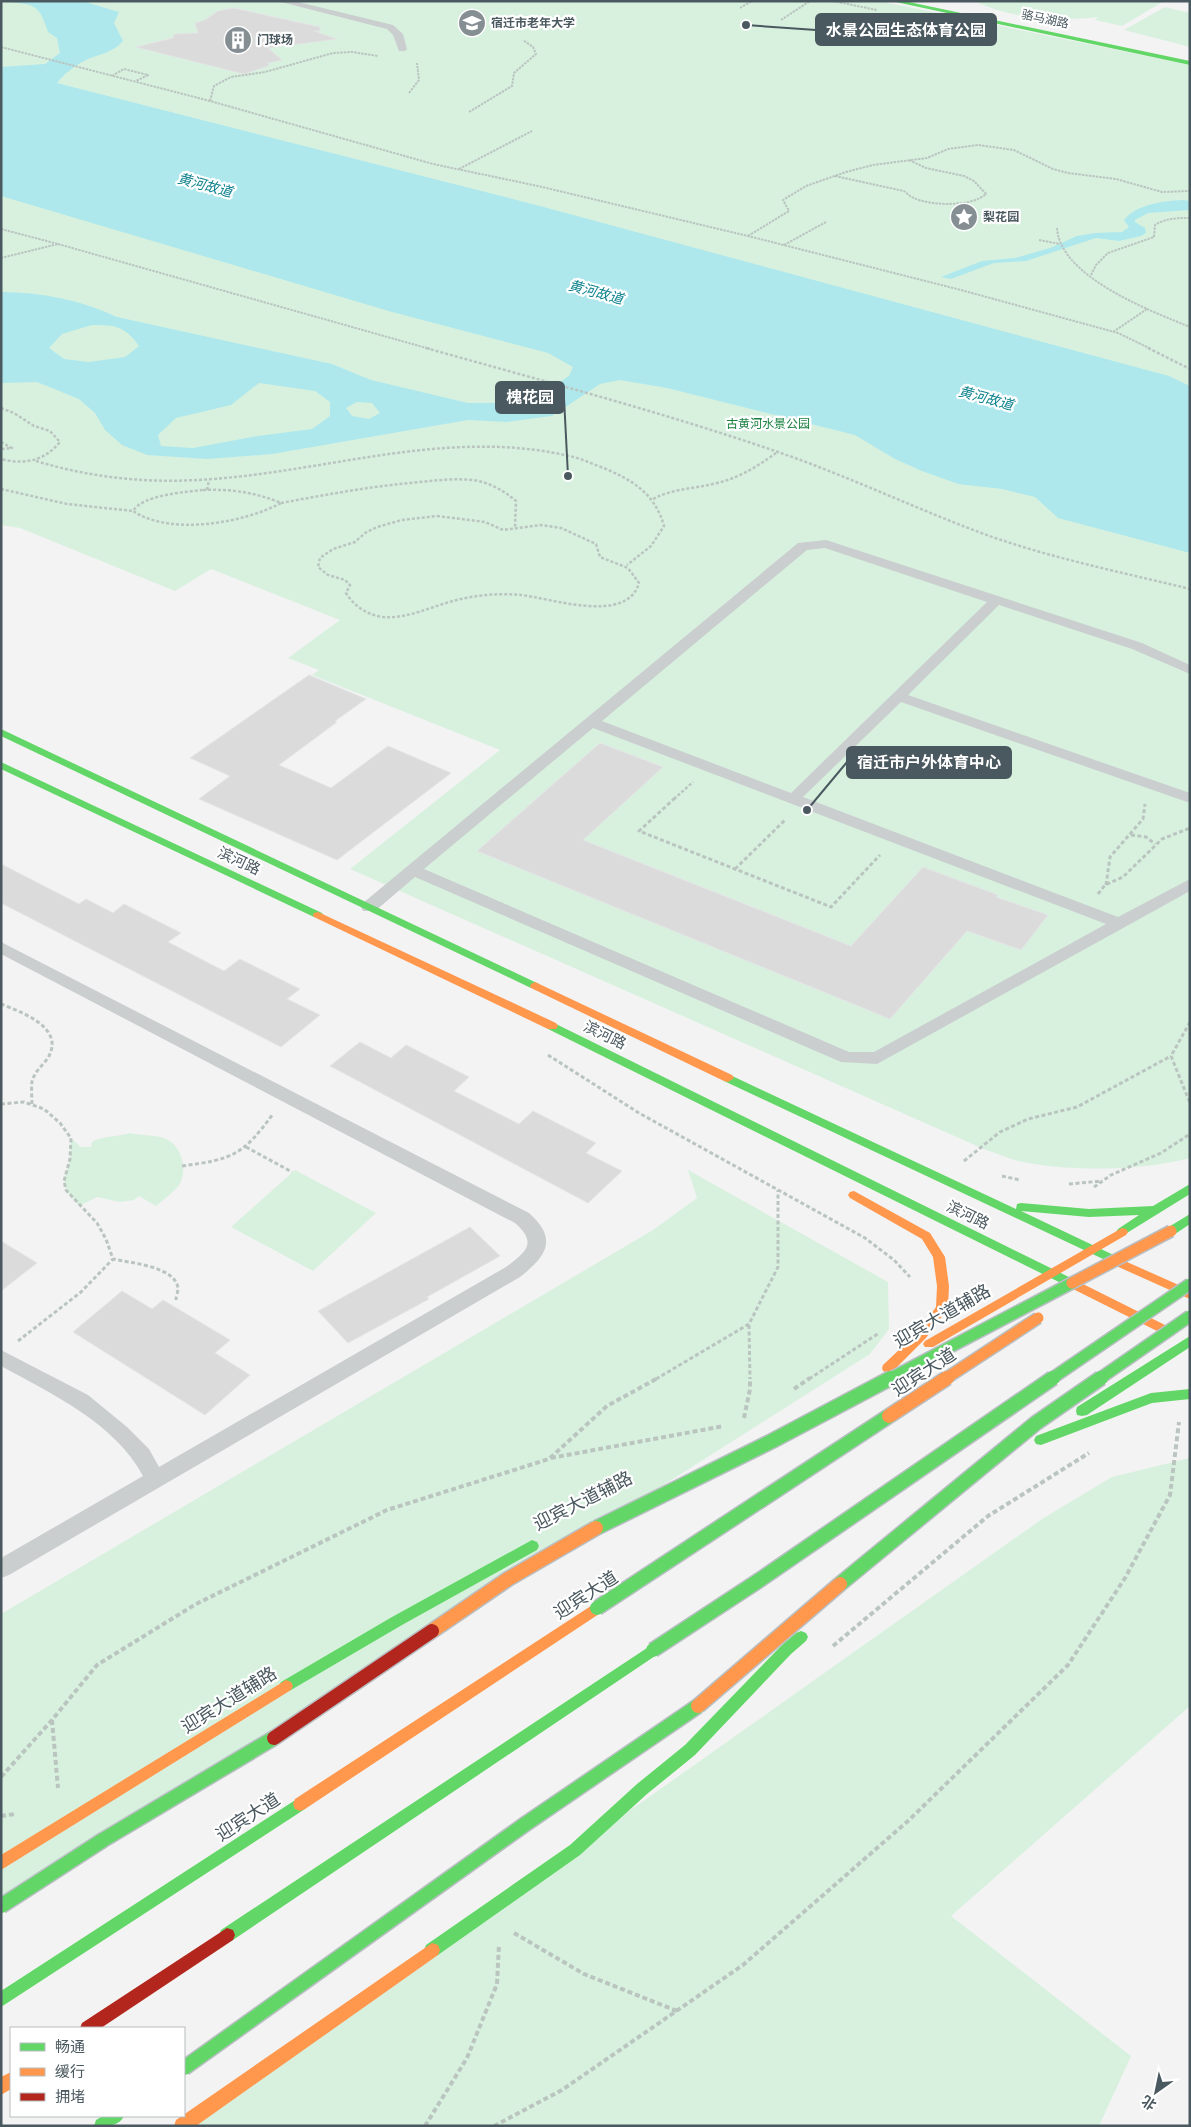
<svg xmlns="http://www.w3.org/2000/svg" width="1191" height="2127" viewBox="0 0 1191 2127" font-family="Roboto,'Noto Sans SC',sans-serif">
  <style>
    .green { fill: #d8f1df }
    .water { fill: #aee8ed; fill-rule: evenodd }
    .building { fill: #dbdbdc; stroke: #e4e5e6 }
    .lines { fill: none; stroke-linecap: round; stroke-linejoin: round }
    .path-far3 { stroke: #bac5c0; stroke-width: 2; stroke-dasharray: 2.5 1; stroke-linecap: butt }
    .path-far2 { stroke: #bac5c0; stroke-width: 2.5; stroke-dasharray: 3 2; stroke-linecap: butt }
    .path-far1 { stroke: #bac5c0; stroke-width: 3; stroke-dasharray: 4 2.5; stroke-linecap: butt }
    .path { stroke: #bac5c0; stroke-width: 4; stroke-dasharray: 5 3; stroke-linecap: butt }
    .lane { fill: #cacecf; fill-rule: evenodd }
    .fast { fill: #63d668; fill-rule: evenodd }
    .slow { fill: #ff974d; fill-rule: evenodd }
    .jam { fill: #b3261e; fill-rule: evenodd }
    .fast-bridge-far1-casing { stroke: #b8bec2; stroke-width: 14; stroke-linecap: butt }
    .fast-bridge-casing { stroke: #b8bec2; stroke-width: 17; stroke-linecap: butt }
    .slow-bridge-far1-casing { stroke: #b8bec2; stroke-width: 14; stroke-linecap: butt }
    .slow-bridge-casing { stroke: #b8bec2; stroke-width: 17; stroke-linecap: butt }
    .jam-bridge-casing { stroke: #b8bec2; stroke-width: 17; stroke-linecap: butt }
    .fast-bridge-far1 { stroke: #63d668; stroke-width: 11 }
    .fast-bridge { stroke: #63d668; stroke-width: 14 }
    .slow-bridge-far1 { stroke: #ff974d; stroke-width: 11 }
    .slow-bridge { stroke: #ff974d; stroke-width: 14 }
    .jam-bridge { stroke: #b3261e; stroke-width: 14 }
    .labels { text-anchor: middle; stroke-width: 4.5; stroke-linejoin: round; paint-order: stroke }
    .far-street-label { font-size: 12px; fill: #4a585f; stroke: #fff }
    .far-poi-label { font-size: 12px; font-weight: bold; fill: #4a585f; stroke: #fff; text-anchor: start }
    .far-park-label { font-size: 12px; fill: #198140; stroke: #fff }
    .far-water-label { font-size: 14px; font-style: italic; fill: #0f838e; stroke: #fff }
    .street-label { font-size: 15px; fill: #4a585f; stroke: #fff }
    .near-street-label { font-size: 18px; fill: #4a585f; stroke: #fff }
    .leader { fill: none; stroke: #4a585f; stroke-width: 2 }
    .callout-dot { fill: #4a585f; stroke: #fff; stroke-width: 2 }
    .callout { fill: #4a585f; stroke: #4a585f; stroke-width: 2 }
    .callout-label { font-size: 16px; text-anchor: middle; font-weight: bold; fill: #fff }
  </style>
  <rect width="100%" height="100%" fill="#f3f3f3"/>
  <!-- green -->
  <path class="green" d="M1,1H879L1190,65V1158C1142,1171 1067,1172 1018,1161C1007,1158 996,1153 986,1150L350,869L500,750L312,675L319,670L288,658L340,620L211,569L175,591L20,528L1,525Z
    M974,1H1164L1122,26L1095,20L1098,17C1058,22 1012,19 974,1Z
    M1165,7L1190,13V47L1124,30Z
    M130,1133C142,1136 157,1134 168,1140C182,1147 188,1172 179,1185C173,1193 164,1199 156,1206L139,1196L134,1200L120,1202L97,1197L79,1206L66,1190L64,1181L70,1159L71,1138L81,1147H91L92,1142C101,1136 118,1137 130,1133Z
    M295,1170L376,1213L313,1271L231,1227Z
    M688,1170L888,1282L889,1329L870,1354L1,1905V1614L653,1230L697,1198Z
    M1190,1458V1706L951,1916L1131,2056L1099,2126H184L1042,1519L1112,1477Z"/>
  <!-- water -->
  <path class="water" d="M4,1H82L119,12L114,23L123,41C113,53 98,54 84,61C74,66 63,75 57,83L540,206L1169,376L1190,386V553L1058,518L1035,497L1002,489L958,484L922,471L895,459L855,435L667,388L620,380L600,384L552,416L507,422L468,420L272,454L207,459L147,455L122,445L105,430L95,413L79,399L37,382L1,383V292C41,292 81,300 117,317L332,364L371,380L468,403H514L542,394L569,376L573,367L548,353L392,312L1,196V67L45,64L60,53L57,38L48,32C38,0 32,6 4,1ZM92,325C115,325 125,326 139,346L125,357L89,362L64,359L49,348L62,334ZM259,383L315,391L330,402V416L312,429L258,436L193,448L161,446L158,435L176,418L231,405ZM357,402L372,403L380,413L369,419L352,416L346,408Z
    M1183,200L1190,201V210L1148,213L1135,220V222L1145,228L1146,233L1141,236L1119,241L1096,238L1026,261L994,263L951,279L941,277L982,261L1015,258L1050,248L1077,236L1095,233L1122,232L1129,227L1124,220C1137,204 1163,201 1183,200Z"/>
  <!-- building -->
  <path class="building" d="M234,8L320,27V31H314L337,39L268,48L282,60L268,63L269,66L244,74L136,47L173,38L174,34L198,33L195,23L205,20L218,11Z
    M309,675L366,699L335,721L337,722L279,765L331,788L388,746L451,773L337,860L199,799L230,776L190,758Z
    M600,743L663,767L583,840L851,946L923,867L998,895L996,897L1048,915L1021,950L967,931L890,1019L477,851Z
    M1,864L79,904L86,899L113,913L124,904L181,933L168,942L224,971L240,959L300,989L287,999L320,1015L281,1047L1,903Z
    M360,1042L391,1058L406,1045L469,1077L454,1091L519,1124L533,1111L596,1143L586,1153L622,1171L588,1203L330,1066Z
    M470,1227L500,1256L427,1297L429,1299L348,1343L318,1311Z
    M1,1241L37,1263L1,1291Z
    M122,1291L152,1309L163,1300L230,1340L215,1353L250,1375L205,1415L73,1332Z"/>
  <g class="lines">
    <!-- path-far3 -->
    <path class="path-far3" d="M833,1L877,10
      M740,8L752,1
      M781,20L810,1
      M1,47L210,101L433,164L538,186L748,236L961,290L1118,333L1151,349
      M112,76L124,69L148,75L136,81
      M409,93L419,80L417,63
      M210,101L214,86L231,77L265,72L333,53L352,52L378,56
      M469,112L512,86L514,73L536,54L533,47L523,40
      M459,169L532,131
      M835,176L904,191C907,193 910,197 914,198C930,206 972,207 986,194L974,181L964,176L926,168L909,160
      M1057,228C1060,277 1151,311 1190,327
      M1,229L58,244L1,258
      M748,236L789,211L783,200L806,186L846,172L873,165L927,158L948,149L978,145L1014,150L1053,169L1068,173L1116,179L1162,192L1190,191
      M1039,240L1060,244
      M58,244L430,349
      M784,245L826,222
      M1091,275L1096,265L1108,253L1154,237L1155,225C1166,218 1177,218 1190,218
      M1113,332L1147,309"/>
    <!-- path-far2 -->
    <path class="path-far2" d="M426,348C543,381 662,412 778,452C848,476 914,508 984,534C1050,558 1121,572 1190,589
      M1148,348L1190,369
      M1,408L14,413L34,426L50,431L60,442C44,461 25,465 1,459
      M1,442L12,448L1,449
      M36,461C89,477 142,483 197,480C321,474 445,427 569,456C580,458 590,463 601,467C631,479 655,493 664,526L651,546L627,565
      M1,489L67,504L133,511
      M203,490C230,489 255,492 281,503C244,523 170,536 133,511C142,495 185,492 203,490Z
      M207,490L209,480
      M653,499C674,488 695,489 717,483C739,478 758,466 776,453
      M281,503C324,495 367,487 410,483C431,481 451,478 472,480C489,482 503,490 516,501L515,527
      M437,516L485,522L503,530L541,525L561,528L596,544L600,557L628,568L639,583C627,625 550,598 521,595C498,593 475,595 453,601C430,607 407,619 383,617C367,615 354,606 346,593L350,585L345,580L328,575L318,567L320,558L333,549L355,542L365,533L377,527L402,520Z
      M674,799L693,782"/>
    <!-- path-far1 -->
    <path class="path-far1" d="M675,798L639,831L831,907L880,855
      M1131,835L1146,837L1155,844
      M735,869L786,819
      M1106,885L1110,857L1143,819L1145,804
      M1098,894L1105,885L1123,877L1162,839L1190,828
      M1,1004C21,1012 64,1027 49,1056C44,1065 34,1071 32,1082C31,1089 32,1098 32,1105
      M1190,1022L1171,1056L1190,1103
      M548,1055L639,1113L865,1238L894,1260L910,1277
      M1,1104L24,1102L44,1109L60,1123L71,1138L70,1159L64,1181L66,1190L97,1223L106,1239L113,1259C130,1263 175,1266 178,1288C178,1292 176,1297 176,1300
      M246,1147L292,1172
      M964,1161L1000,1132L1028,1119L1077,1107L1171,1056
      M182,1166C233,1159 242,1156 273,1114
      M1002,1176L1020,1180
      M1069,1184L1102,1181
      M1094,1187L1111,1175L1161,1153L1190,1134
      M749,1325L750,1379
      M18,1341L81,1292L113,1259
      M656,1379L749,1324L778,1267V1190
      M809,1379L879,1333"/>
    <!-- path -->
    <path class="path" d="M794,1389L810,1378
      M744,1418L750,1389V1378
      M551,1458L724,1426
      M833,1646L988,1516L1089,1453
      M52,1720L58,1788
      M1,1777L52,1720L97,1665L196,1604L387,1510L549,1459L607,1406L658,1378
      M1,1816L15,1814
      M514,1933L584,1974L677,2011
      M425,2126L467,2058L497,1984L499,1944
      M494,2126L562,2090L743,1965L908,1821L1068,1665L1125,1578L1170,1495L1179,1422"/>
    <!-- lane -->
    <path class="lane" d="M277,1H294L393,25L403,34L407,49L405,51H399L393,35L387,29Z
      M826,540L1142,643L1190,665V674L1132,649L999,605L908,695L1190,793V803L901,702L803,797L1118,917L1190,879V891L877,1064L841,1062L415,877L375,911H363L361,907L363,903L798,543ZM825,548L987,602L791,793L602,721L807,550ZM593,728L1106,924L874,1052H849L424,869Z
      M1,942L529,1213C558,1239 547,1256 520,1277L9,1575L1,1578V1558L143,1476C115,1423 52,1394 1,1366V1350L88,1395L127,1427L149,1449L159,1467L506,1267C526,1252 538,1243 515,1223L1,954Z"/>
    <!-- fast -->
    <path class="fast" d="M891,1H904L1190,61V65Z
      M1,729L539,984L540,986L539,988H531L1,736Z
      M1,762L322,913L323,915L322,917H314L1,769Z
      M552,1022L1079,1282L1081,1285L1079,1288H1071L548,1029L546,1026Z
      M728,1074L1016,1209L1017,1204L1021,1203L1089,1209L1153,1206L1190,1184V1194L1122,1236L1118,1235L1116,1232L1118,1229L1139,1215L1089,1217L1021,1211L1122,1259L1124,1262L1122,1265L1118,1266L724,1081L722,1078Z
      M1190,1214V1224L1175,1234H1167L1165,1231L1167,1228Z
      M1190,1336V1347L1087,1415L1082,1416L1077,1415L1076,1411L1077,1407Z
      M1190,1389V1399L1152,1403L1041,1445L1036,1444L1034,1440L1036,1436L1151,1393Z
      M532,1540L537,1542L539,1546L537,1550L402,1625L291,1690L286,1692L281,1690L279,1686L281,1682L392,1617Z
      M801,1631L806,1633L808,1637L806,1641L791,1654L695,1755L647,1794L580,1855L438,1955L432,1957L426,1955L424,1950L426,1945L570,1845L637,1784L685,1745L781,1646L796,1633Z
      M653,1644L658,1646L660,1650L658,1654L233,1940L227,1942L221,1940L219,1935L221,1930Z
      M300,1797L305,1799L307,1804L305,1809L1,2007V1991Z
      M103,2116H124C119,2127 106,2126 94,2126L96,2120Z"/>
    <!-- slow -->
    <path class="slow" d="M318,912L556,1023L558,1026L556,1029H548L314,917L313,915L314,913Z
      M535,982L732,1075L734,1078L728,1082L724,1081L531,988L530,986L531,984Z
      M854,1191L930,1233L945,1257L949,1286L948,1308L926,1338L893,1371L888,1373L883,1371L882,1368L883,1365L918,1332L936,1307L937,1286L933,1257L922,1239L850,1198L848,1195L850,1192Z
      M1122,1228L1126,1229L1128,1232L1126,1235L933,1347H925L923,1344L925,1341Z
      M1118,1258L1190,1290V1299L1114,1265L1112,1262L1114,1259Z
      M1075,1280L1165,1325L1167,1328L1165,1331H1157L1071,1288L1069,1285L1071,1282Z
      M597,1602L602,1604L604,1608L602,1612L305,1809L300,1811L295,1809L293,1804L295,1799Z
      M286,1680L291,1682L293,1686L291,1690L1,1870V1855Z
      M432,1943L438,1945L440,1950L438,1955L196,2126H174L176,2120Z
      M11,2072V2089L1,2095V2077Z"/>
    <!-- jam -->
    <path class="jam" d="M227,1928L233,1930L235,1935L233,1940L101,2028H80L82,2023Z"/>
    <!-- fast-bridge-far1 casing -->
    <g class="fast-bridge-far1-casing">
      <path id="fast-bridge-far1" d="M889,1379L1072,1283
        M1051,1379L1190,1284
        M1099,1379L1190,1316"/>
    </g>
    <!-- fast-bridge casing -->
    <g class="fast-bridge-casing">
      <path id="fast-bridge" d="M596,1528L772,1441L891,1378
        M840,1584L1036,1423L1101,1378
        M597,1608L889,1416
        M653,1650L764,1577L1053,1378
        M1,1906L103,1840L274,1738
        M184,2068L524,1825L698,1706"/>
    </g>
    <!-- slow-bridge-far1 casing -->
    <g class="slow-bridge-far1-casing">
      <path id="slow-bridge-far1" d="M1072,1283L1171,1231
        M945,1379L1038,1318"/>
    </g>
    <!-- slow-bridge casing -->
    <g class="slow-bridge-casing">
      <path id="slow-bridge" d="M889,1416L947,1378
        M432,1631L508,1579L596,1528
        M698,1706L840,1584"/>
    </g>
    <!-- jam-bridge casing -->
    <g class="jam-bridge-casing">
      <path id="jam-bridge" d="M274,1738L432,1631"/>
    </g>
    <!-- fast-bridge-far1 -->
    <use href="#fast-bridge-far1" class="fast-bridge-far1"/>
    <!-- fast-bridge -->
    <use href="#fast-bridge" class="fast-bridge"/>
    <!-- slow-bridge-far1 -->
    <use href="#slow-bridge-far1" class="slow-bridge-far1"/>
    <!-- slow-bridge -->
    <use href="#slow-bridge" class="slow-bridge"/>
    <!-- jam-bridge -->
    <use href="#jam-bridge" class="jam-bridge"/>
  </g>
  <!-- icons -->
  <defs>
    <g id="university-disc" transform="scale(1.4375)"><circle r="9.5" fill="#858e93" stroke="#fff"/><path d="M0-5L7-2L0 1L-7-2ZM-4 1L0 2.5L4 1V4Q0 6-4 4Z" fill="#fff"/></g>
    <g id="building-disc" transform="scale(1.4375)"><circle r="9.5" fill="#858e93" stroke="#fff"/><path d="M-4-6H4V6H1V3H-1V6H-4ZM-2.5-4.3h1.7v1.8h-1.7ZM.8-4.3h1.7v1.8H.8ZM-2.5-1h1.7V.8h-1.7ZM.8-1h1.7V.8H.8Z" fill="#fff"/></g>
    <g id="sight-disc" transform="scale(1.4375)"><circle r="9.5" fill="#858e93" stroke="#fff"/><path d="M0-6L1.8-2.2L6-1.7L2.9 1.2L3.7 5.4L0 3.3L-3.7 5.4L-2.9 1.2L-6-1.7L-1.8-2.2Z" fill="#fff"/></g>
  </defs>
  <g fill-rule="evenodd">
    <use href="#university-disc" x="472" y="23"/>
    <use href="#building-disc" x="238" y="40"/>
    <use href="#sight-disc" x="964" y="217"/>
  </g>
  <g class="labels">
    <!-- far-street labels -->
    <g class="far-street-label">
      <text transform="translate(1045 19) rotate(12)" y="4">骆马湖路</text>
    </g>
    <!-- far-poi labels -->
    <g class="far-poi-label">
      <text x="491" y="27">宿迁市老年大学</text>
      <text x="257" y="44">门球场</text>
      <text x="983" y="221">梨花园</text>
    </g>
    <!-- far-park labels -->
    <g class="far-park-label">
      <text x="768" y="428">古黄河水景公园</text>
    </g>
    <!-- far-water labels -->
    <g class="far-water-label">
      <text transform="translate(205 185) rotate(15)" y="5">黄河故道</text>
      <text transform="translate(596 292) rotate(15)" y="5">黄河故道</text>
      <text transform="translate(986 398) rotate(15)" y="5">黄河故道</text>
    </g>
    <!-- street labels -->
    <g class="street-label">
      <text transform="translate(239 861) rotate(25)" y="5">滨河路</text>
      <text transform="translate(605 1035) rotate(26)" y="5">滨河路</text>
      <text transform="translate(968 1215) rotate(26)" y="5">滨河路</text>
    </g>
    <!-- near-street labels -->
    <g class="near-street-label">
      <text transform="translate(942 1316) rotate(-30)" y="6">迎宾大道辅路</text>
      <text transform="translate(924 1372) rotate(-33)" y="6">迎宾大道</text>
      <text transform="translate(583 1501) rotate(-27)" y="6">迎宾大道辅路</text>
      <text transform="translate(586 1595) rotate(-33)" y="6">迎宾大道</text>
      <text transform="translate(229 1700) rotate(-32)" y="6">迎宾大道辅路</text>
      <text transform="translate(248 1817) rotate(-33)" y="6">迎宾大道</text>
    </g>
  </g>
  <!-- callouts -->
  <path class="leader" d="M746 25L816 30M568 476L564 398M807 810L847 762"/>
  <g class="callout-dot">
    <circle cx="746" cy="25" r="5"/>
    <circle cx="568" cy="476" r="5"/>
    <circle cx="807" cy="810" r="5"/>
  </g>
  <g class="callout">
    <rect x="816" y="14" width="180" height="31" rx="5"/>
    <rect x="496" y="382" width="68" height="31" rx="5"/>
    <rect x="847" y="747" width="164" height="31" rx="5"/>
  </g>
  <g class="callout-label">
    <text x="906" y="36">水景公园生态体育公园</text>
    <text x="530" y="403">槐花园</text>
    <text x="929" y="768">宿迁市户外体育中心</text>
  </g>
  <!-- border -->
  <rect width="1191" height="2127" fill="none" stroke="#4a585f" stroke-width="5"/>
  <!-- legend -->
  <rect x="10" y="2027" width="175" height="90" fill="#ffffff" stroke="#b7bcbf"/>
  <rect x="20" y="2043" width="25" height="8" fill="#63d668" stroke="#b7bcbf"/>
  <text x="55" y="2052" font-size="15" fill="#4a585f">畅通</text>
  <rect x="20" y="2068" width="25" height="8" fill="#ff974d" stroke="#b7bcbf"/>
  <text x="55" y="2077" font-size="15" fill="#4a585f">缓行</text>
  <rect x="20" y="2093" width="25" height="8" fill="#b3261e" stroke="#b7bcbf"/>
  <text x="55" y="2102" font-size="15" fill="#4a585f">拥堵</text>
  <!-- north arrow -->
  <g transform="translate(1156 2092) rotate(213)" stroke="#ffffff" stroke-width="4" paint-order="stroke">
  <path d="M0-4L9 19L0 12L-9 19Z" fill="#4a585f"/>
  <text y="-8" font-size="14" font-weight="bold" text-anchor="middle" fill="#4a585f">北</text>
  </g>
</svg>
